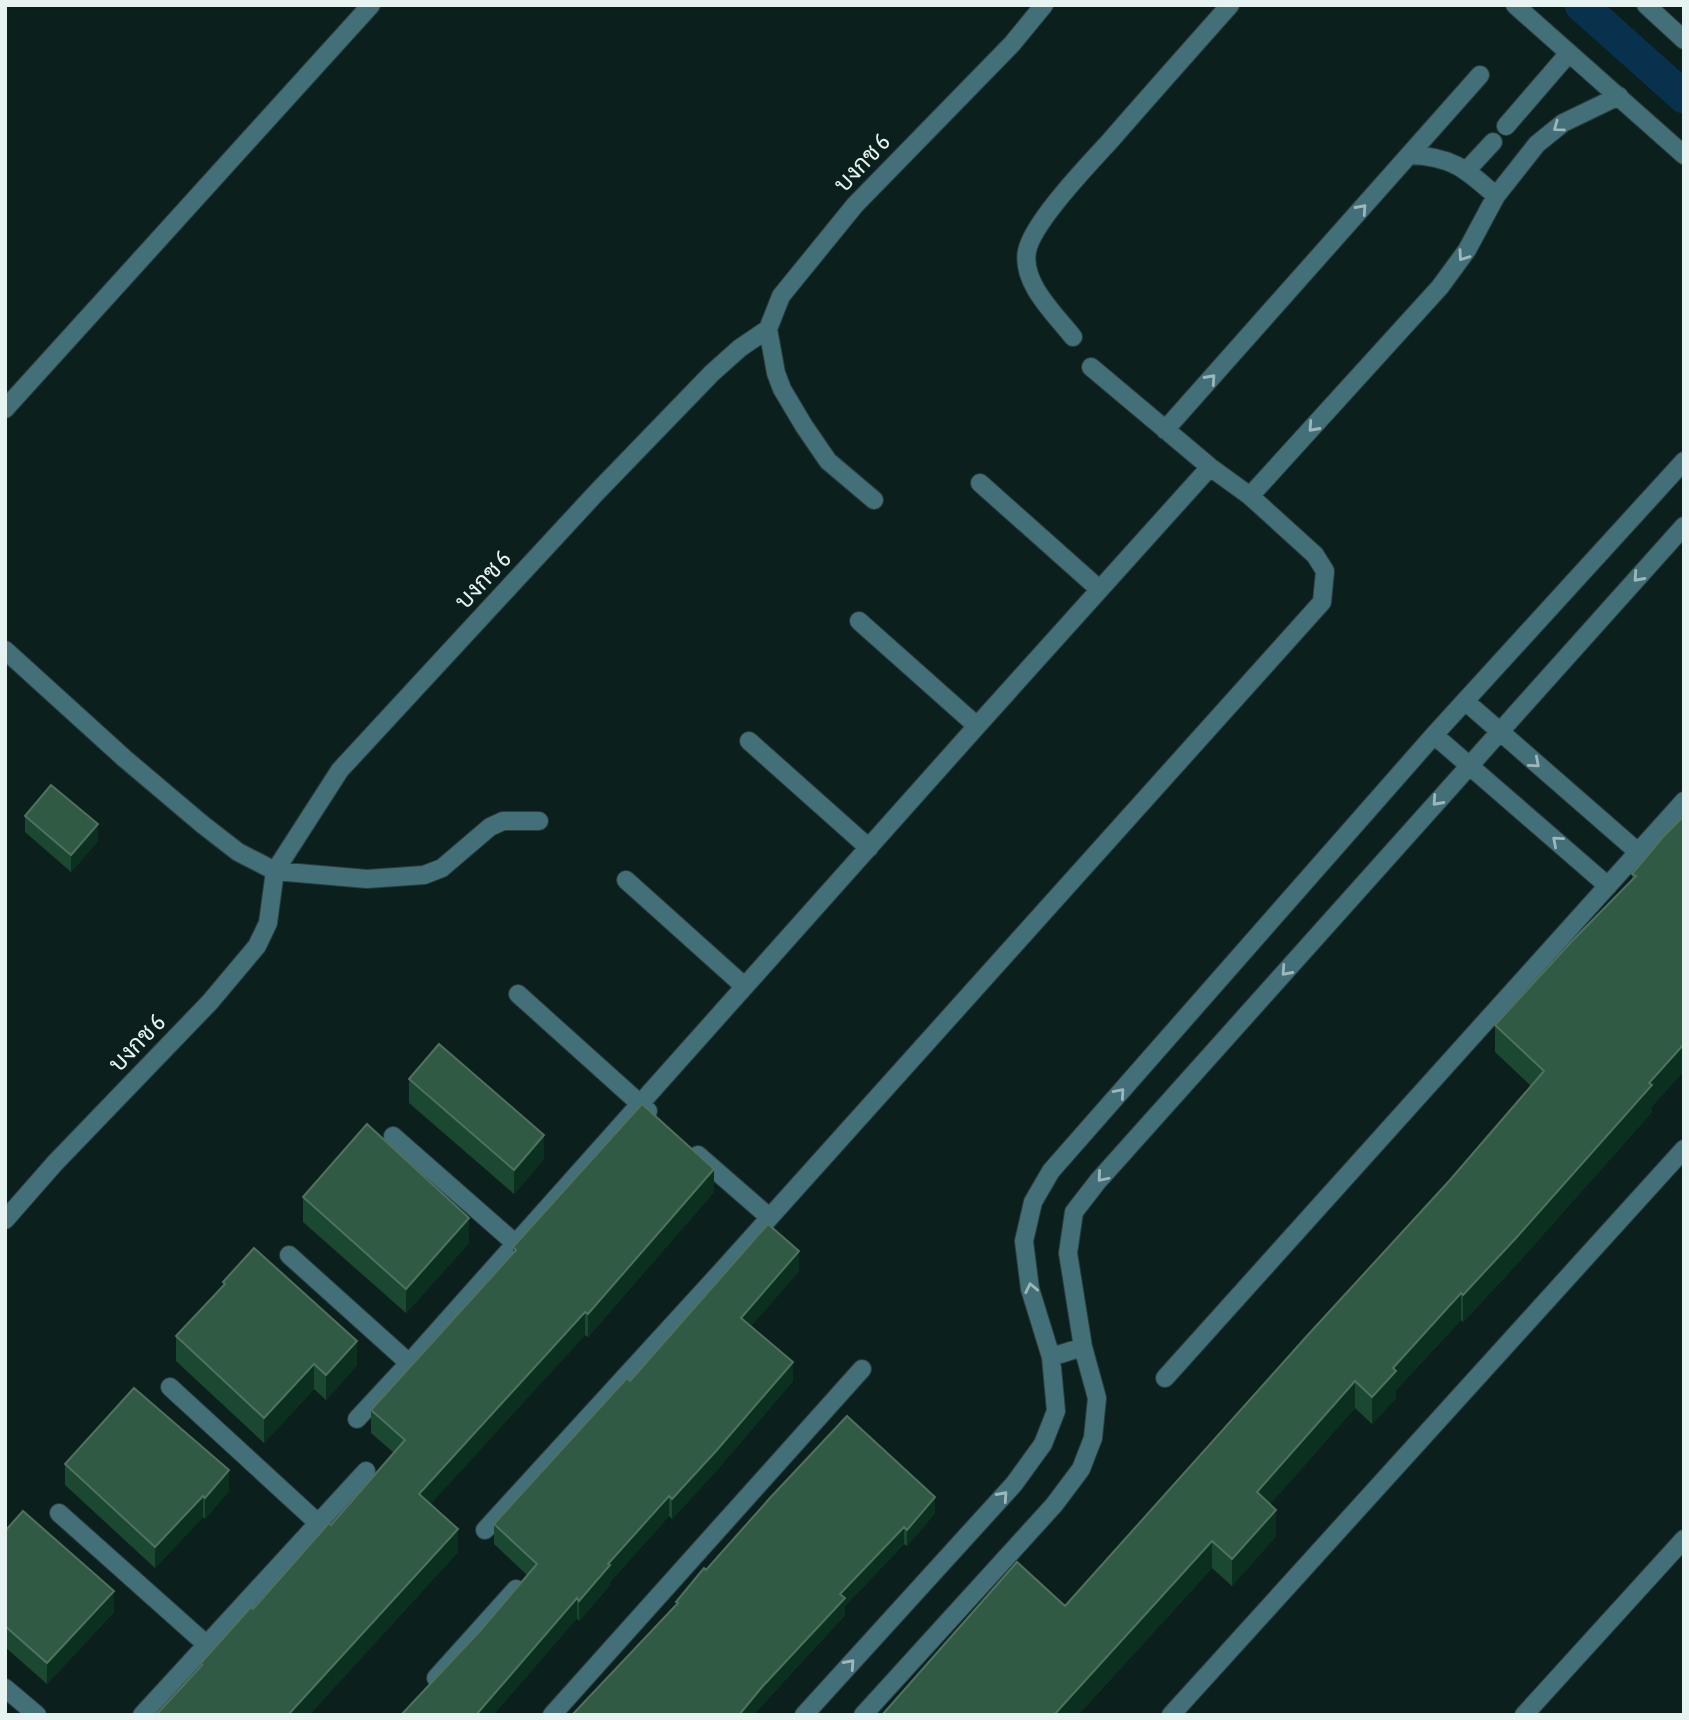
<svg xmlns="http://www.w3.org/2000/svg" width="1689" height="1720" viewBox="0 0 1689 1720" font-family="'Asap Condensed',Sarabun,sans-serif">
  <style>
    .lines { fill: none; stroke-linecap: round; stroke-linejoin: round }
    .canal { stroke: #08314e; stroke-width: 33 }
    .minor-casing { stroke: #2a3e3b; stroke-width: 20 }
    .minor { stroke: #436f79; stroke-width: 18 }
    .wall { fill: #1b4830 }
    .shaded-wall { fill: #0c301f }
    .building { fill: #315a44; stroke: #4e725f; stroke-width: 2 }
    .oneway { stroke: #9db8bb }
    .labels { text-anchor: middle; stroke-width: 5; stroke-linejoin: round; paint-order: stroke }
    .street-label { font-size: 24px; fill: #e7f3f1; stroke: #0b201d }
  </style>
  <rect width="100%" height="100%" fill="#0b201d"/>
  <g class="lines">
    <!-- canal -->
    <path class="canal" d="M1581,5L1684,97"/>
    <!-- minor casing -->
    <g class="minor-casing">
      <path id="minor" d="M1515,5L1684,155
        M1646,5L1684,40
        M1506,126L1569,53
        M1409,155C1451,156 1466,169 1496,196
        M1467,170L1493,142
        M768,329L776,373L782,389L804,426L828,461L874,500
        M1073,337C1055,314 1021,283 1027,251C1033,222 1089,164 1110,141C1150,95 1190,50 1230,5
        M5,409L371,5
        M1165,430L1480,75
        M980,483L1099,589
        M1250,496L1440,287L1467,250L1496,196L1537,144L1563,123L1619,96
        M859,621L977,726
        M5,650L124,758L202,824L238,852L275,871L367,879L424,875L442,868L490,827L503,821H539
        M1465,701L1638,852
        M1434,735L1608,886
        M749,741L869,848
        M626,880L744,986
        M518,994L648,1111
        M393,1136L516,1244
        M698,1155L769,1217
        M5,1220L55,1163L210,1002L257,946L268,923L275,871L340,770L597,492L712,373L740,348L768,329L781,296L855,205L1012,44L1044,5
        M289,1255L409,1363
        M1051,1357L1083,1347
        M1165,1378L1684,801
        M170,1387L318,1523
        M357,1419L409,1363L977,726L1210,467
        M59,1513L207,1645
        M485,1530L719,1274L1322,602L1325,571L1315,555L1250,496L1210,467L1091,367
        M436,1678L516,1589
        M5,1688L37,1715
        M142,1715L366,1471
        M552,1715L862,1369
        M804,1715L1014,1484L1043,1444L1056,1411L1051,1357L1030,1289L1024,1241L1033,1202L1051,1171L1434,735L1684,461
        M863,1715L1054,1505L1081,1469L1093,1438L1097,1398L1083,1347L1068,1253L1074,1212L1098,1181L1684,526
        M1171,1715L1684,1149
        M1524,1715L1684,1539"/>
    </g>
    <!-- minor -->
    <use href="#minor" class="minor"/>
  </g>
  <!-- wall -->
  <path class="wall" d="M25,816L98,841L71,872L25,832Z
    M1684,816V1071L1652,1106V1112L1516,1265L1463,1322L1461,1320L1396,1390V1398L1372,1424L1355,1408L1270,1504L1276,1536L1232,1586L1212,1568L1078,1715H882L1065,1606L1450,1180L1531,1086L1495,1052V1025L1632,880V874Z
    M409,1079L544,1159L514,1194L409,1103Z
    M714,1192L588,1337L585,1335L430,1504L458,1552L309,1715H156L200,1667V1664L331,1525L394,1453L371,1433V1410L513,1254V1247Z
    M303,1197L469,1243L406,1313L303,1222Z
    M799,1271L751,1326L793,1381L717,1470L672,1519L669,1516L610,1582V1585L579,1621L577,1618L493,1715H401L479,1632L527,1575L494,1544V1524L630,1381Z
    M223,1282L357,1365L326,1400L314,1389L264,1443L176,1361V1336L223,1286Z
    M65,1464L229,1491L205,1519L203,1517L155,1568L65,1485Z
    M935,1513L907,1546L904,1544L845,1606V1615L753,1715H572L676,1605V1602L706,1570Z
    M5,1531L114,1612L47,1684L5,1647Z"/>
  <!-- shaded-wall -->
  <path class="shaded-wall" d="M7,758V775L5,777V760Z
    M98,824V841L71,872V855Z
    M1684,1044V1071L1652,1106V1112L1516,1265L1463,1322V1295Z
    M544,1135V1159L514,1194V1170Z
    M714,1169V1192L588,1337V1314Z
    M469,1218V1243L406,1313V1289Z
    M799,1251V1271L741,1338V1318Z
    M1461,1293V1320L1396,1390V1398L1372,1424V1397L1393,1368Z
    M585,1312V1335L419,1517V1494Z
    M357,1341V1365L326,1400V1375Z
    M793,1362V1381L717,1470L672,1519V1499Z
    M314,1364V1389L264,1443V1418Z
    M1355,1381V1408L1257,1519V1492Z
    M229,1470V1491L205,1519V1498Z
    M203,1496V1517L155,1568V1547Z
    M669,1496V1516L610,1582V1585L579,1621V1601L608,1564Z
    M935,1497V1513L907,1546V1530Z
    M1276,1510V1536L1232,1586V1559Z
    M904,1527V1544L845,1606V1615L753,1715H739L840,1594Z
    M458,1529V1552L309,1715H288Z
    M1212,1541V1568L1078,1715H1054Z
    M114,1591V1612L47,1684V1663Z
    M577,1598V1618L493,1715H476Z"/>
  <!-- building -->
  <path class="building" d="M51,785L98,824L71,855L25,816Z
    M1684,816V1044L1649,1083L1652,1085L1516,1238L1463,1295L1461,1293L1393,1368L1396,1371L1372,1397L1355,1381L1257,1492L1276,1510L1232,1559L1212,1541L1054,1715H882L1017,1562L1065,1606L1306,1337L1450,1180L1544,1071L1495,1025L1572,941L1636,876L1632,874L1663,837Z
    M439,1044L544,1135L514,1170L409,1079Z
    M642,1104L714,1169L588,1314L585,1312L419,1494L458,1529L288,1715H156L202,1665L200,1664L251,1607L253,1609L329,1523L331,1525L405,1440L371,1410L516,1250L513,1247Z
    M367,1124L469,1218L406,1289L303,1197Z
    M768,1224L799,1251L741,1318L793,1362L717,1450L672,1499L669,1496L608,1564L610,1565L579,1601L577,1598L476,1715H401L479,1632L537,1564L494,1524L627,1378L630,1381Z
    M254,1248L357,1341L326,1375L314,1364L264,1418L176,1336L225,1284L223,1282Z
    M134,1388L229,1470L205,1498L203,1496L155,1547L65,1464Z
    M847,1416L935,1497L907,1530L904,1527L840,1594L845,1598L762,1687L739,1715H572L678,1603L676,1602L704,1568L706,1570L769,1499Z
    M23,1511L114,1591L47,1663L5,1626V1531Z"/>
  <!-- one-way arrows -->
  <defs><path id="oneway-chevron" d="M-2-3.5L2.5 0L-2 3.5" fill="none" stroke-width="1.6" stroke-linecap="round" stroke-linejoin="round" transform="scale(1.75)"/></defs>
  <g class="oneway">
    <use href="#oneway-chevron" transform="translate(1558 127) rotate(144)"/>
    <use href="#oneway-chevron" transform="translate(1362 209) rotate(-48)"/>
    <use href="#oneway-chevron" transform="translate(1463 256) rotate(125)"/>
    <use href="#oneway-chevron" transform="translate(1211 379) rotate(-48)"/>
    <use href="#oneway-chevron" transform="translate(1313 427) rotate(132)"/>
    <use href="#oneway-chevron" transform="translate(1638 577) rotate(132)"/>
    <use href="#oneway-chevron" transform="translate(1535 763) rotate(41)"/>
    <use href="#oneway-chevron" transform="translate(1437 801) rotate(132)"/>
    <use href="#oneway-chevron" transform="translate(1557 841) rotate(-139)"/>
    <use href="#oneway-chevron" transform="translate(1286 971) rotate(132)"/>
    <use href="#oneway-chevron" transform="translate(1120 1093) rotate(-49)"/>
    <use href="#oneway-chevron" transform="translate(1102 1177) rotate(130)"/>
    <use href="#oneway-chevron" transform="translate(1031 1288) rotate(-102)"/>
    <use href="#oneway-chevron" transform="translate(1003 1496) rotate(-48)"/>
    <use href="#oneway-chevron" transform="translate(850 1664) rotate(-48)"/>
  </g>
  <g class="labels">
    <!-- street labels -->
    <g class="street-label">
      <text transform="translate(862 163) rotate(-47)" y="8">บงกช 6</text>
      <text transform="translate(483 580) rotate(-47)" y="8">บงกช 6</text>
      <text transform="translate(137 1043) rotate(-46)" y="8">บงกช 6</text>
    </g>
  </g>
  <!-- border -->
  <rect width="1689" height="1720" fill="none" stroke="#e7f3f1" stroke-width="14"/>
</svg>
